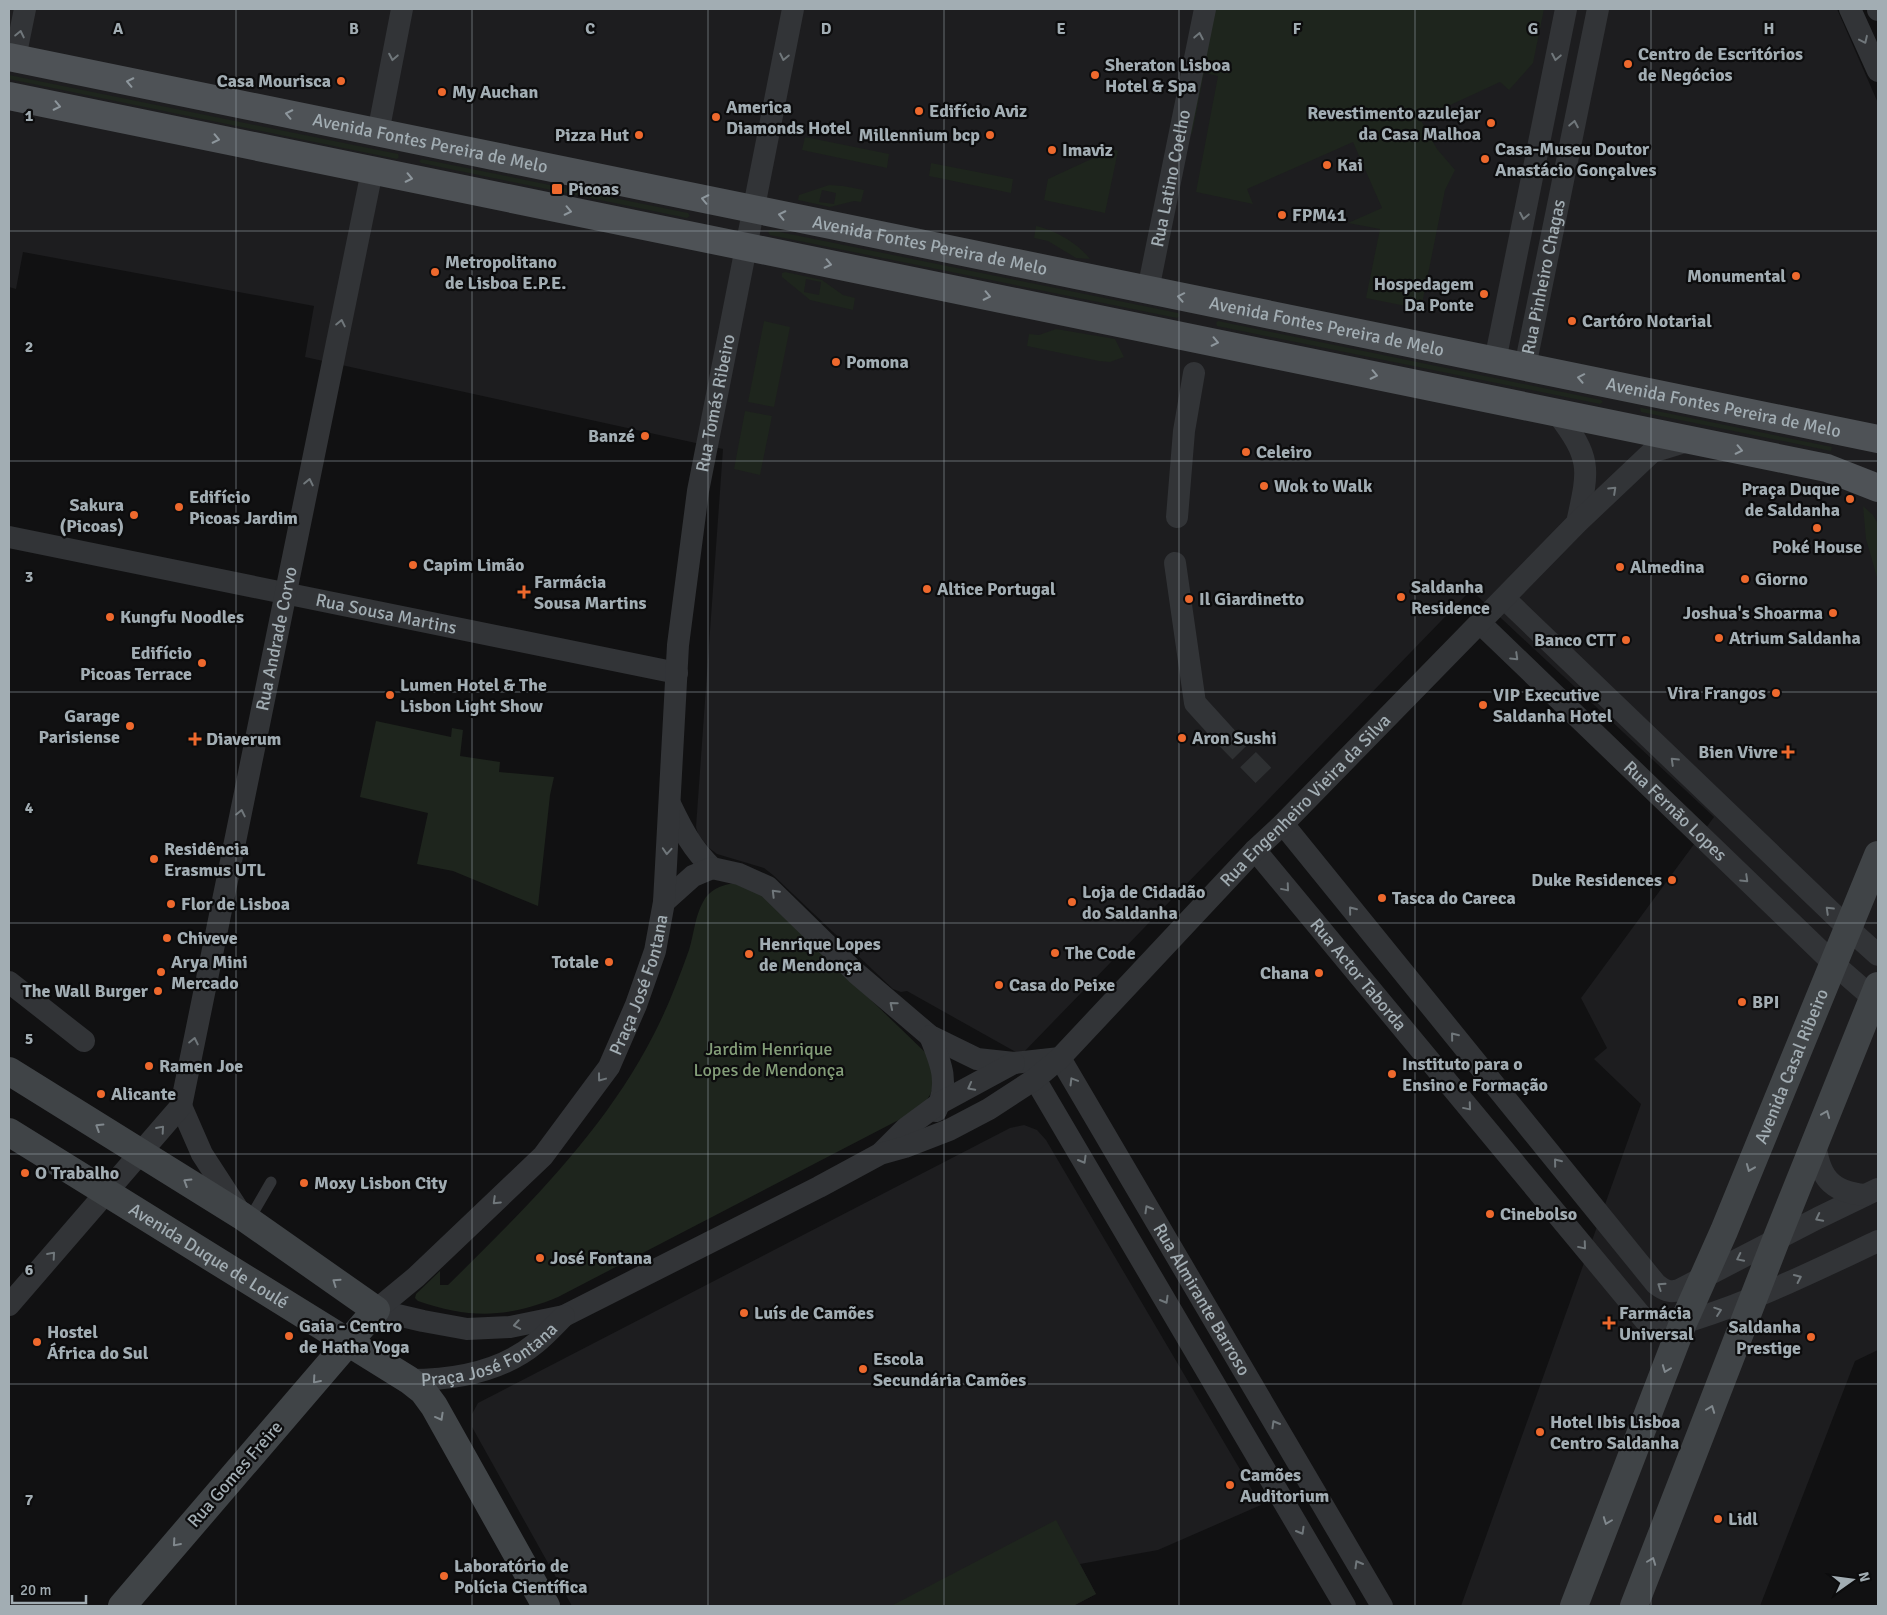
<svg xmlns="http://www.w3.org/2000/svg" width="1887" height="1615" viewBox="0 0 1887 1615" font-family="Signika,sans-serif">
  <style>
    .built { fill: #1d1d1f }
    .green { fill: #1e251d; fill-rule: evenodd }
    .lines { fill: none; stroke-linecap: round; stroke-linejoin: round }
    .street-tunnel { stroke: #2e3032; stroke-width: 22; stroke-dasharray: 22 11; stroke-linecap: butt }
    .lane { stroke: #323437; stroke-width: 11 }
    .street { stroke: #323437; stroke-width: 22 }
    .secondary { stroke: #404447; stroke-width: 28 }
    .primary { stroke: #4e5256; stroke-width: 28 }
    .oneway { stroke: #70777b }
    .oneway2 { stroke: #8d969c }
    .oneway3 { stroke: #80888d }
    .grid { fill: none; stroke: #a2adb3; stroke-width: 1; stroke-opacity: 0.55 }
    .poi-dot { fill: #ee692d; stroke: #0c0c0d; stroke-width: 2 }
    .labels { text-anchor: middle; stroke-width: 4.5; stroke-linejoin: round; paint-order: stroke }
    .poi-label { font-size: 18px; font-weight: bold; fill: #a2adb3; stroke: #0c0c0d; text-anchor: start }
    .street-label { font-size: 18px; fill: #a2adb3; stroke: #0c0c0d }
    .park-label { font-size: 18px; fill: #849e79; stroke: #0c0c0d }
    .grid-label { font-size: 16px; text-anchor: middle; font-weight: bold; fill: #a2adb3; stroke: #0c0c0d; stroke-width: 4.5; stroke-linejoin: round; paint-order: stroke }
  </style>
  <rect width="100%" height="100%" fill="#111112"/>
  <!-- built -->
  <path class="built" d="M9,9H1837L1878,103V1350L1855,1361L1760,1606H1461L1641,1104L1594,1059L1607,1048L1581,998L1714,817L1471,590L1021,1055L907,991L901,992L893,989L773,875L764,868L717,854L709,848L698,834L696,827L723,449L305,357L314,306L23,252L16,289L9,287Z
    M1024,1125L1037,1130L1046,1140L1261,1505L1158,1550L1080,1564L1096,1594L1073,1606H572L472,1427V1414L478,1403L1010,1128Z"/>
  <!-- green -->
  <path class="green" d="M1212,9H1544L1533,63L1509,90L1500,82L1420,119L1437,149L1455,170L1445,190L1421,309L1366,298L1380,229L1348,223L1382,208L1353,142L1247,189L1253,204L1196,192L1218,76L1204,73L1192,134L1187,133Z
    M9,75L398,154L399,157L397,159L9,79Z
    M805,137L889,154L887,168L802,150Z
    M1113,149L1118,151L1105,213L1044,200L1048,179Z
    M422,159L688,213L690,216L687,218L421,163L419,161Z
    M931,163L1013,179L1011,193L929,176Z
    M829,185L843,186L864,190L861,202L854,201L830,207L798,200L799,195ZM822,190L836,193L834,204L819,202Z
    M1036,226C1055,230 1079,244 1090,259L1076,258L1048,241L1034,238Z
    M770,230L1178,313L1180,316L1177,318L770,235L768,232Z
    M785,272L822,280L843,295L855,298L853,310L810,300L782,277V273ZM806,279L821,282L819,295L804,292Z
    M764,321L790,327L774,407L748,402Z
    M1218,321L1601,400L1603,402L1600,404L1217,326L1216,323Z
    M1056,329L1115,339L1124,357L1110,362L1099,361L1027,346L1029,334L1039,335Z
    M1640,408H1642L1832,447L1831,451L1641,412Z
    M745,411L772,416L760,475L734,469Z
    M1863,506L1873,515L1878,524V581L1866,539Z
    M376,721L451,737L452,728L463,730L460,756L500,762L499,772L554,777L550,795L538,906L453,871L417,864L428,813L360,797Z
    M734,883L760,893L928,1055C933,1067 937,1086 928,1098C925,1103 919,1107 914,1112L558,1297C508,1318 470,1319 418,1301L415,1298L416,1294L440,1271V1285H448C526,1208 604,1132 654,1034C668,1007 679,978 689,950C694,934 695,916 703,902C709,890 721,885 734,883Z
    M1056,1520L1096,1594L1073,1606H891Z"/>
  <g class="lines">
    <!-- street-tunnel -->
    <path class="street-tunnel" d="M1225,736L1265,777"/>
    <!-- lane -->
    <path class="lane" d="M249,1220L271,1182"/>
    <!-- street -->
    <g class="street">
      <path d="M1850,9L1878,71"/>
      <path d="M1878,9V10"/>
      <path d="M15,58L25,9"/>
      <path d="M378,133L402,9"/>
      <path id="s1" d="M1148,290L1205,9"/>
      <path d="M1495,361L1566,9"/>
      <path id="s2" d="M1525,367L1598,9"/>
      <path d="M1557,413C1592,459 1589,468 1577,523"/>
      <path d="M1177,517L1184,431L1194,373"/>
      <path id="s3" d="M9,537L677,673"/>
      <path d="M1175,563L1195,703L1225,736"/>
      <path d="M1504,598L1849,929L1878,955"/>
      <path id="s4" d="M1480,623L1834,964L1873,998"/>
      <path d="M671,806C683,831 692,848 712,868"/>
      <path d="M1283,824L1656,1284C1664,1290 1669,1293 1679,1290L1818,1218L1878,1189"/>
      <path id="s5" d="M1255,850L1653,1330C1675,1327 1695,1319 1716,1312C1772,1292 1825,1266 1878,1241"/>
      <path d="M664,902L693,876L712,868L739,874L768,887L856,973L930,1036L977,1059L1014,1063L1060,1058"/>
      <path d="M9,982L84,1041"/>
      <path d="M930,1036C941,1063 950,1084 936,1111"/>
      <path id="s6" d="M1060,1058L1382,1606"/>
      <path d="M1035,1079L1345,1606"/>
      <path d="M181,1106L202,1154L241,1214"/>
      <path d="M1815,1142C1819,1176 1830,1192 1865,1195"/>
      <path d="M881,1153L906,1128L940,1103L1014,1063"/>
      <path id="s7" d="M9,1305L181,1106L372,171"/>
      <path id="s8" d="M376,1310L423,1321L467,1329L510,1327L564,1316L819,1187L880,1154L905,1147L949,1130L989,1109L1035,1079L1060,1058L1255,850L1283,824L1577,523L1652,452L1691,440"/>
      <path id="s9" d="M376,1310L416,1277L543,1156L609,1067L636,1005L655,951L664,902L678,645L698,491L793,9"/>
      <path id="s10" d="M409,1380C453,1380 501,1372 536,1343C546,1335 555,1325 564,1316"/>
    </g>
    <!-- secondary -->
    <g class="secondary">
      <path d="M9,1071L242,1216L376,1310L122,1606"/>
      <path id="s11" d="M9,1132L409,1380L423,1391L434,1406L546,1606"/>
      <path id="s12" d="M1574,1606L1683,1323L1724,1231L1878,855"/>
      <path d="M1634,1606L1776,1240L1878,986"/>
    </g>
    <!-- primary -->
    <g class="primary">
      <path id="s13" d="M9,57L1878,439"/>
      <path d="M9,96L1827,468L1878,488"/>
    </g>
  </g>
  <!-- one-way arrows -->
  <defs><path id="oneway-chevron" d="M-2-3.5L2.5 0L-2 3.5" fill="none" stroke-width="1.6" stroke-linecap="round" stroke-linejoin="round" transform="scale(1.25)"/></defs>
  <g class="oneway">
    <use href="#oneway-chevron" transform="translate(20 34) rotate(-78)"/>
    <use href="#oneway-chevron" transform="translate(1199 36) rotate(-79)"/>
    <use href="#oneway-chevron" transform="translate(1864 40) rotate(65)"/>
    <use href="#oneway-chevron" transform="translate(393 57) rotate(101)"/>
    <use href="#oneway-chevron" transform="translate(784 57) rotate(102)"/>
    <use href="#oneway-chevron" transform="translate(1556 57) rotate(101)"/>
    <use href="#oneway-chevron" transform="translate(1574 124) rotate(-79)"/>
    <use href="#oneway-chevron" transform="translate(1524 216) rotate(101)"/>
    <use href="#oneway-chevron" transform="translate(341 323) rotate(-78)"/>
    <use href="#oneway-chevron" transform="translate(309 482) rotate(-78)"/>
    <use href="#oneway-chevron" transform="translate(1613 490) rotate(-43)"/>
    <use href="#oneway-chevron" transform="translate(1515 657) rotate(44)"/>
    <use href="#oneway-chevron" transform="translate(1674 761) rotate(-136)"/>
    <use href="#oneway-chevron" transform="translate(241 813) rotate(-78)"/>
    <use href="#oneway-chevron" transform="translate(667 851) rotate(94)"/>
    <use href="#oneway-chevron" transform="translate(1745 879) rotate(44)"/>
    <use href="#oneway-chevron" transform="translate(1286 888) rotate(50)"/>
    <use href="#oneway-chevron" transform="translate(775 893) rotate(-135)"/>
    <use href="#oneway-chevron" transform="translate(1352 910) rotate(-129)"/>
    <use href="#oneway-chevron" transform="translate(1829 910) rotate(-136)"/>
    <use href="#oneway-chevron" transform="translate(893 1005) rotate(-140)"/>
    <use href="#oneway-chevron" transform="translate(1454 1036) rotate(-129)"/>
    <use href="#oneway-chevron" transform="translate(194 1041) rotate(-78)"/>
    <use href="#oneway-chevron" transform="translate(601 1078) rotate(127)"/>
    <use href="#oneway-chevron" transform="translate(1073 1081) rotate(-121)"/>
    <use href="#oneway-chevron" transform="translate(971 1087) rotate(152)"/>
    <use href="#oneway-chevron" transform="translate(1468 1107) rotate(50)"/>
    <use href="#oneway-chevron" transform="translate(161 1129) rotate(-49)"/>
    <use href="#oneway-chevron" transform="translate(1083 1160) rotate(60)"/>
    <use href="#oneway-chevron" transform="translate(1557 1162) rotate(-129)"/>
    <use href="#oneway-chevron" transform="translate(496 1201) rotate(136)"/>
    <use href="#oneway-chevron" transform="translate(1148 1209) rotate(-120)"/>
    <use href="#oneway-chevron" transform="translate(1819 1218) rotate(153)"/>
    <use href="#oneway-chevron" transform="translate(1583 1246) rotate(50)"/>
    <use href="#oneway-chevron" transform="translate(52 1255) rotate(-49)"/>
    <use href="#oneway-chevron" transform="translate(1740 1258) rotate(154)"/>
    <use href="#oneway-chevron" transform="translate(1798 1278) rotate(-25)"/>
    <use href="#oneway-chevron" transform="translate(1661 1286) rotate(-146)"/>
    <use href="#oneway-chevron" transform="translate(1165 1300) rotate(60)"/>
    <use href="#oneway-chevron" transform="translate(1718 1311) rotate(-19)"/>
    <use href="#oneway-chevron" transform="translate(517 1325) rotate(170)"/>
    <use href="#oneway-chevron" transform="translate(1275 1424) rotate(-120)"/>
    <use href="#oneway-chevron" transform="translate(1301 1531) rotate(60)"/>
    <use href="#oneway-chevron" transform="translate(1358 1564) rotate(-120)"/>
  </g>
  <g class="oneway2">
    <use href="#oneway-chevron" transform="translate(130 82) rotate(-168)"/>
    <use href="#oneway-chevron" transform="translate(57 106) rotate(12)"/>
    <use href="#oneway-chevron" transform="translate(289 114) rotate(-168)"/>
    <use href="#oneway-chevron" transform="translate(216 139) rotate(12)"/>
    <use href="#oneway-chevron" transform="translate(409 178) rotate(12)"/>
    <use href="#oneway-chevron" transform="translate(705 199) rotate(-168)"/>
    <use href="#oneway-chevron" transform="translate(568 211) rotate(12)"/>
    <use href="#oneway-chevron" transform="translate(782 215) rotate(-168)"/>
    <use href="#oneway-chevron" transform="translate(828 264) rotate(12)"/>
    <use href="#oneway-chevron" transform="translate(987 296) rotate(12)"/>
    <use href="#oneway-chevron" transform="translate(1181 297) rotate(-169)"/>
    <use href="#oneway-chevron" transform="translate(1215 342) rotate(12)"/>
    <use href="#oneway-chevron" transform="translate(1374 375) rotate(12)"/>
    <use href="#oneway-chevron" transform="translate(1581 378) rotate(-169)"/>
    <use href="#oneway-chevron" transform="translate(1739 450) rotate(12)"/>
  </g>
  <g class="oneway3">
    <use href="#oneway-chevron" transform="translate(1826 1114) rotate(-68)"/>
    <use href="#oneway-chevron" transform="translate(99 1127) rotate(-148)"/>
    <use href="#oneway-chevron" transform="translate(1750 1168) rotate(112)"/>
    <use href="#oneway-chevron" transform="translate(187 1182) rotate(-148)"/>
    <use href="#oneway-chevron" transform="translate(336 1282) rotate(-145)"/>
    <use href="#oneway-chevron" transform="translate(1666 1369) rotate(111)"/>
    <use href="#oneway-chevron" transform="translate(316 1380) rotate(131)"/>
    <use href="#oneway-chevron" transform="translate(1711 1409) rotate(-69)"/>
    <use href="#oneway-chevron" transform="translate(440 1417) rotate(61)"/>
    <use href="#oneway-chevron" transform="translate(1607 1521) rotate(111)"/>
    <use href="#oneway-chevron" transform="translate(176 1543) rotate(131)"/>
    <use href="#oneway-chevron" transform="translate(1652 1561) rotate(-69)"/>
  </g>
  <!-- grid -->
  <path class="grid" d="M236,9V1606M472,9V1606M708,9V1606M944,9V1606M1179,9V1606M1415,9V1606M1651,9V1606M9,231H1878M9,461H1878M9,692H1878M9,923H1878M9,1154H1878M9,1384H1878"/>
  <!-- markers -->
  <g class="poi-dot">
    <circle cx="1628" cy="64" r="5"/>
    <circle cx="1095" cy="75" r="5"/>
    <circle cx="341" cy="81" r="5"/>
    <circle cx="442" cy="92" r="5"/>
    <circle cx="919" cy="111" r="5"/>
    <circle cx="716" cy="117" r="5"/>
    <circle cx="1491" cy="123" r="5"/>
    <circle cx="639" cy="135" r="5"/>
    <circle cx="990" cy="135" r="5"/>
    <circle cx="1052" cy="150" r="5"/>
    <circle cx="1485" cy="159" r="5"/>
    <circle cx="1327" cy="165" r="5"/>
    <rect x="551" y="183" width="12" height="12" rx="2.5"/>
    <circle cx="1282" cy="215" r="5"/>
    <circle cx="435" cy="272" r="5"/>
    <circle cx="1796" cy="276" r="5"/>
    <circle cx="1484" cy="294" r="5"/>
    <circle cx="1572" cy="321" r="5"/>
    <circle cx="836" cy="362" r="5"/>
    <circle cx="645" cy="436" r="5"/>
    <circle cx="1246" cy="452" r="5"/>
    <circle cx="1264" cy="486" r="5"/>
    <circle cx="1850" cy="499" r="5"/>
    <circle cx="179" cy="507" r="5"/>
    <circle cx="134" cy="515" r="5"/>
    <circle cx="1817" cy="528" r="5"/>
    <circle cx="413" cy="565" r="5"/>
    <circle cx="1620" cy="567" r="5"/>
    <circle cx="1745" cy="579" r="5"/>
    <circle cx="927" cy="589" r="5"/>
    <path d="M521.5 584.5h5v5h5v5h-5v5h-5v-5h-5v-5h5z"/>
    <circle cx="1401" cy="597" r="5"/>
    <circle cx="1189" cy="599" r="5"/>
    <circle cx="1833" cy="613" r="5"/>
    <circle cx="110" cy="617" r="5"/>
    <circle cx="1719" cy="638" r="5"/>
    <circle cx="1626" cy="640" r="5"/>
    <circle cx="202" cy="663" r="5"/>
    <circle cx="1776" cy="693" r="5"/>
    <circle cx="390" cy="695" r="5"/>
    <circle cx="1483" cy="705" r="5"/>
    <circle cx="130" cy="726" r="5"/>
    <circle cx="1182" cy="738" r="5"/>
    <path d="M192.5 731.5h5v5h5v5h-5v5h-5v-5h-5v-5h5z"/>
    <path d="M1785.5 744.5h5v5h5v5h-5v5h-5v-5h-5v-5h5z"/>
    <circle cx="154" cy="859" r="5"/>
    <circle cx="1672" cy="880" r="5"/>
    <circle cx="1382" cy="898" r="5"/>
    <circle cx="1072" cy="902" r="5"/>
    <circle cx="171" cy="904" r="5"/>
    <circle cx="167" cy="938" r="5"/>
    <circle cx="1055" cy="953" r="5"/>
    <circle cx="749" cy="954" r="5"/>
    <circle cx="609" cy="962" r="5"/>
    <circle cx="161" cy="972" r="5"/>
    <circle cx="1319" cy="973" r="5"/>
    <circle cx="999" cy="985" r="5"/>
    <circle cx="158" cy="991" r="5"/>
    <circle cx="1742" cy="1002" r="5"/>
    <circle cx="149" cy="1066" r="5"/>
    <circle cx="1392" cy="1074" r="5"/>
    <circle cx="101" cy="1094" r="5"/>
    <circle cx="25" cy="1173" r="5"/>
    <circle cx="304" cy="1183" r="5"/>
    <circle cx="1490" cy="1214" r="5"/>
    <circle cx="540" cy="1258" r="5"/>
    <circle cx="744" cy="1313" r="5"/>
    <path d="M1606.5 1315.5h5v5h5v5h-5v5h-5v-5h-5v-5h5z"/>
    <circle cx="289" cy="1336" r="5"/>
    <circle cx="1811" cy="1337" r="5"/>
    <circle cx="37" cy="1342" r="5"/>
    <circle cx="863" cy="1369" r="5"/>
    <circle cx="1540" cy="1432" r="5"/>
    <circle cx="1230" cy="1485" r="5"/>
    <circle cx="1718" cy="1519" r="5"/>
    <circle cx="444" cy="1576" r="5"/>
  </g>
  <g class="labels">
    <!-- poi labels -->
    <g class="poi-label">
      <text x="1638" y="60">Centro de Escritórios<tspan x="1638" dy="21">de Negócios</tspan></text>
      <text x="1105" y="71">Sheraton Lisboa<tspan x="1105" dy="21">Hotel &amp; Spa</tspan></text>
      <text x="331" y="87" text-anchor="end">Casa Mourisca</text>
      <text x="452" y="98">My Auchan</text>
      <text x="726" y="113">America<tspan x="726" dy="21">Diamonds Hotel</tspan></text>
      <text x="929" y="117">Edifício Aviz</text>
      <text x="1481" y="119" text-anchor="end">Revestimento azulejar<tspan x="1481" dy="21">da Casa Malhoa</tspan></text>
      <text x="629" y="141" text-anchor="end">Pizza Hut</text>
      <text x="980" y="141" text-anchor="end">Millennium bcp</text>
      <text x="1495" y="155">Casa-Museu Doutor<tspan x="1495" dy="21">Anastácio Gonçalves</tspan></text>
      <text x="1062" y="156">Imaviz</text>
      <text x="1337" y="171">Kai</text>
      <text x="568" y="195">Picoas</text>
      <text x="1292" y="221">FPM41</text>
      <text x="445" y="268">Metropolitano<tspan x="445" dy="21">de Lisboa E.P.E.</tspan></text>
      <text x="1786" y="282" text-anchor="end">Monumental</text>
      <text x="1474" y="290" text-anchor="end">Hospedagem<tspan x="1474" dy="21">Da Ponte</tspan></text>
      <text x="1582" y="327">Cartóro Notarial</text>
      <text x="846" y="368">Pomona</text>
      <text x="635" y="442" text-anchor="end">Banzé</text>
      <text x="1256" y="458">Celeiro</text>
      <text x="1274" y="492">Wok to Walk</text>
      <text x="1840" y="495" text-anchor="end">Praça Duque<tspan x="1840" dy="21">de Saldanha</tspan></text>
      <text x="189" y="503">Edifício<tspan x="189" dy="21">Picoas Jardim</tspan></text>
      <text x="124" y="511" text-anchor="end">Sakura<tspan x="124" dy="21">(Picoas)</tspan></text>
      <text x="1817" y="553" text-anchor="middle">Poké House</text>
      <text x="423" y="571">Capim Limão</text>
      <text x="1630" y="573">Almedina</text>
      <text x="1755" y="585">Giorno</text>
      <text x="534" y="588">Farmácia<tspan x="534" dy="21">Sousa Martins</tspan></text>
      <text x="1411" y="593">Saldanha<tspan x="1411" dy="21">Residence</tspan></text>
      <text x="937" y="595">Altice Portugal</text>
      <text x="1199" y="605">Il Giardinetto</text>
      <text x="1823" y="619" text-anchor="end">Joshua's Shoarma</text>
      <text x="120" y="623">Kungfu Noodles</text>
      <text x="1729" y="644">Atrium Saldanha</text>
      <text x="1616" y="646" text-anchor="end">Banco CTT</text>
      <text x="192" y="659" text-anchor="end">Edifício<tspan x="192" dy="21">Picoas Terrace</tspan></text>
      <text x="400" y="691">Lumen Hotel &amp; The<tspan x="400" dy="21">Lisbon Light Show</tspan></text>
      <text x="1766" y="699" text-anchor="end">Vira Frangos</text>
      <text x="1493" y="701">VIP Executive<tspan x="1493" dy="21">Saldanha Hotel</tspan></text>
      <text x="120" y="722" text-anchor="end">Garage<tspan x="120" dy="21">Parisiense</tspan></text>
      <text x="1192" y="744">Aron Sushi</text>
      <text x="206" y="745">Diaverum</text>
      <text x="1778" y="758" text-anchor="end">Bien Vivre</text>
      <text x="164" y="855">Residência<tspan x="164" dy="21">Erasmus UTL</tspan></text>
      <text x="1662" y="886" text-anchor="end">Duke Residences</text>
      <text x="1082" y="898">Loja de Cidadão<tspan x="1082" dy="21">do Saldanha</tspan></text>
      <text x="1392" y="904">Tasca do Careca</text>
      <text x="181" y="910">Flor de Lisboa</text>
      <text x="177" y="944">Chiveve</text>
      <text x="759" y="950">Henrique Lopes<tspan x="759" dy="21">de Mendonça</tspan></text>
      <text x="1065" y="959">The Code</text>
      <text x="171" y="968">Arya Mini<tspan x="171" dy="21">Mercado</tspan></text>
      <text x="599" y="968" text-anchor="end">Totale</text>
      <text x="1309" y="979" text-anchor="end">Chana</text>
      <text x="1009" y="991">Casa do Peixe</text>
      <text x="148" y="997" text-anchor="end">The Wall Burger</text>
      <text x="1752" y="1008">BPI</text>
      <text x="1402" y="1070">Instituto para o<tspan x="1402" dy="21">Ensino e Formação</tspan></text>
      <text x="159" y="1072">Ramen Joe</text>
      <text x="111" y="1100">Alicante</text>
      <text x="35" y="1179">O Trabalho</text>
      <text x="314" y="1189">Moxy Lisbon City</text>
      <text x="1500" y="1220">Cinebolso</text>
      <text x="550" y="1264">José Fontana</text>
      <text x="754" y="1319">Luís de Camões</text>
      <text x="1619" y="1319">Farmácia<tspan x="1619" dy="21">Universal</tspan></text>
      <text x="299" y="1332">Gaia - Centro<tspan x="299" dy="21">de Hatha Yoga</tspan></text>
      <text x="1801" y="1333" text-anchor="end">Saldanha<tspan x="1801" dy="21">Prestige</tspan></text>
      <text x="47" y="1338">Hostel<tspan x="47" dy="21">África do Sul</tspan></text>
      <text x="873" y="1365">Escola<tspan x="873" dy="21">Secundária Camões</tspan></text>
      <text x="1550" y="1428">Hotel Ibis Lisboa<tspan x="1550" dy="21">Centro Saldanha</tspan></text>
      <text x="1240" y="1481">Camões<tspan x="1240" dy="21">Auditorium</tspan></text>
      <text x="1728" y="1525">Lidl</text>
      <text x="454" y="1572">Laboratório de<tspan x="454" dy="21">Polícia Científica</tspan></text>
    </g>
    <!-- street labels -->
    <g class="street-label">
      <text dy="6" stroke="none"><textPath href="#s13" startOffset="430">Avenida Fontes Pereira de Melo</textPath></text>
      <text dy="6" stroke="none"><textPath href="#s1" startOffset="114">Rua Latino Coelho</textPath></text>
      <text dy="6" stroke="none"><textPath href="#s13" startOffset="940">Avenida Fontes Pereira de Melo</textPath></text>
      <text dy="6" stroke="none"><textPath href="#s2" startOffset="92">Rua Pinheiro Chagas</textPath></text>
      <text dy="6" stroke="none"><textPath href="#s13" startOffset="1345">Avenida Fontes Pereira de Melo</textPath></text>
      <text dy="6" stroke="none"><textPath href="#s9" startOffset="1015">Rua Tomás Ribeiro</textPath></text>
      <text dy="6" stroke="none"><textPath href="#s13" startOffset="1750">Avenida Fontes Pereira de Melo</textPath></text>
      <text dy="6" stroke="none"><textPath href="#s3" startOffset="385">Rua Sousa Martins</textPath></text>
      <text dy="6" stroke="none"><textPath href="#s7" startOffset="740">Rua Andrade Corvo</textPath></text>
      <text dy="6" stroke="none"><textPath href="#s8" startOffset="1108">Rua Engenheiro Vieira da Silva</textPath></text>
      <text dy="6" stroke="none"><textPath href="#s4" startOffset="271">Rua Fernão Lopes</textPath></text>
      <text dy="6" stroke="none"><textPath href="#s5" startOffset="162">Rua Actor Taborda</textPath></text>
      <text dy="6" stroke="none"><textPath href="#s9" startOffset="426">Praça José Fontana</textPath></text>
      <text dy="6" stroke="none"><textPath href="#s12" startOffset="582">Avenida Casal Ribeiro</textPath></text>
      <text dy="6" stroke="none"><textPath href="#s11" startOffset="235">Avenida Duque de Loulé</textPath></text>
      <text dy="6" stroke="none"><textPath href="#s6" startOffset="280">Rua Almirante Barroso</textPath></text>
      <text dy="6" stroke="none"><textPath href="#s10" startOffset="86">Praça José Fontana</textPath></text>
      <text transform="translate(235 1474) rotate(-49)" y="6">Rua Gomes Freire</text>
    </g>
    <!-- park labels -->
    <g class="park-label">
      <text x="769" y="1055">Jardim Henrique<tspan x="769" dy="21">Lopes de Mendonça</tspan></text>
    </g>
  </g>
  <g class="grid-label">
    <text x="118" y="34">A</text>
    <text x="354" y="34">B</text>
    <text x="590" y="34">C</text>
    <text x="826" y="34">D</text>
    <text x="1061" y="34">E</text>
    <text x="1297" y="34">F</text>
    <text x="1533" y="34">G</text>
    <text x="1769" y="34">H</text>
    <text x="29" y="121">1</text>
    <text x="29" y="352">2</text>
    <text x="29" y="582">3</text>
    <text x="29" y="813">4</text>
    <text x="29" y="1044">5</text>
    <text x="29" y="1275">6</text>
    <text x="29" y="1505">7</text>
  </g>
  <!-- border -->
  <rect width="1887" height="1615" fill="none" stroke="#a2adb3" stroke-width="20"/>
  <!-- north arrow -->
  <g transform="translate(1852 1580) rotate(76)" stroke="#0c0c0d" stroke-width="4" paint-order="stroke">
  <path d="M0-4L9 19L0 12L-9 19Z" fill="#a2adb3"/>
  <text y="-8" font-size="14" font-weight="bold" text-anchor="middle" fill="#a2adb3">N</text>
  </g>
  <!-- scale -->
  <path d="M12 1595v8h74v-8" fill="none" stroke="#a2adb3" stroke-width="2.5"/>
  <text x="20" y="1595" font-size="15" fill="#a2adb3" stroke="#0c0c0d" stroke-width="4" paint-order="stroke">20 m</text>
</svg>
